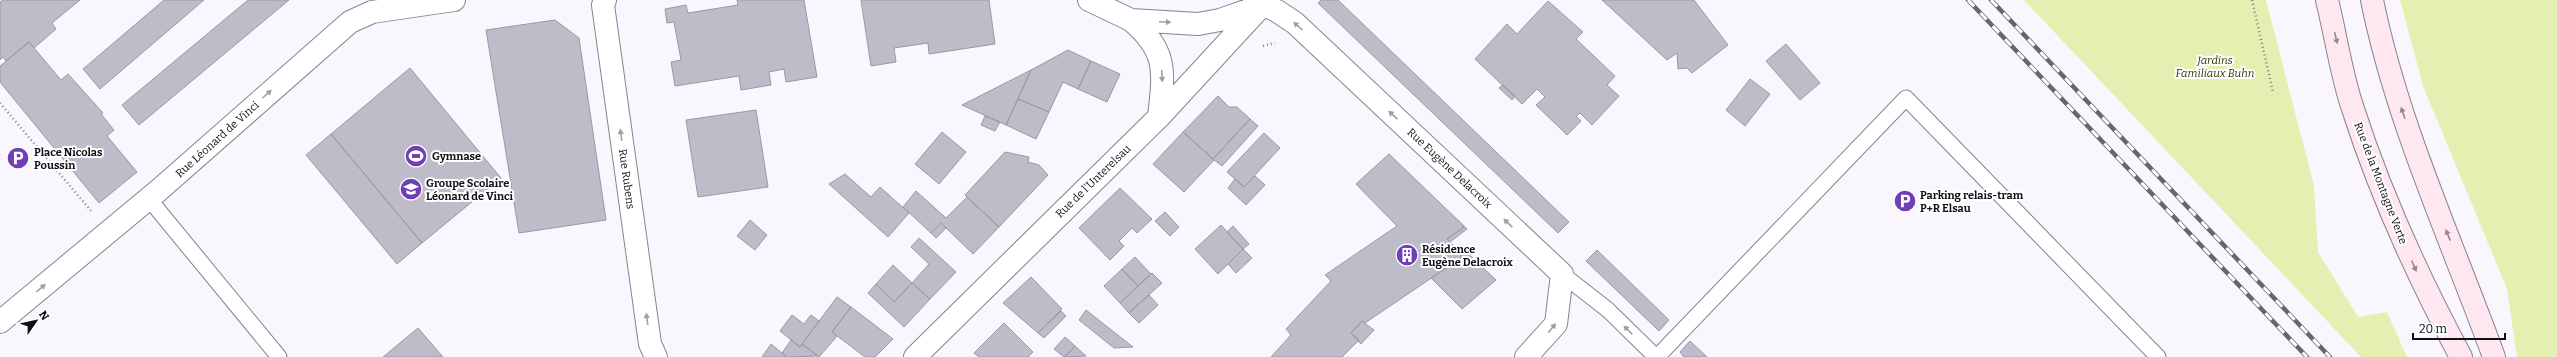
<svg xmlns="http://www.w3.org/2000/svg" width="2557" height="357" viewBox="0 0 2557 357" font-family="Bitter,serif">
  <style>
    .green { fill: #e3f0b1 }
    .building { fill: #bfbcca; stroke: #9b98a6 }
    .lines { fill: none; stroke-linecap: round; stroke-linejoin: round }
    .lane-casing { stroke: #868290; stroke-width: 17 }
    .street-casing { stroke: #868290; stroke-width: 24 }
    .secondary-casing { stroke: #868290; stroke-width: 24 }
    .path { stroke: #858389; stroke-width: 2.5; stroke-dasharray: 1 3; stroke-linecap: butt }
    .lane { stroke: #fff; stroke-width: 15 }
    .street { stroke: #fff; stroke-width: 22 }
    .secondary { stroke: #fee7ee; stroke-width: 22 }
    .rail-casing { stroke: #68666c; stroke-width: 4.5 }
    .rail { stroke: #fff; stroke-width: 3; stroke-dasharray: 9; stroke-linecap: butt }
    .oneway { fill: #9f9fa1 }
    .oneway2 { fill: #93868c }
    .labels { text-anchor: middle; stroke-width: 4; stroke-linejoin: round; paint-order: stroke }
    .park-label { font-size: 11px; font-style: italic; fill: #303704; stroke: #fff }
    .street-label { font-size: 11px; fill: #100f14; stroke: #fff }
    .poi-label { font-size: 11px; font-weight: bold; fill: #100f14; stroke: #fff; text-anchor: start }
  </style>
  <rect width="100%" height="100%" fill="#f9f7fd"/>
  <!-- green -->
  <path class="green" d="M2024,0H2266L2314,186L2318,252L2358,317L2387,312L2407,357H2361Z
    M2400,0H2557V357H2517L2507,289L2423,86Z"/>
  <!-- building -->
  <path class="building" d="M3,0H80L52,23L56,29L34,48L29,42L6,61L3,57L0,60V2Z
    M164,0H204L100,89L83,69Z
    M248,0H289L139,125L122,105Z
    M737,0H804L817,77L786,82L784,69L769,72L771,85L741,90L739,76L675,86L671,62L681,60L674,22L667,23L665,9L686,5L688,13L738,5Z
    M861,0H989L995,44L929,54L928,43L894,48L896,62L871,66Z
    M1321,0H1338L1569,222L1558,233L1318,3Z
    M1602,0H1694L1728,45L1692,73L1687,68L1678,69L1677,53L1667,60Z
    M1548,1L1583,32L1576,39L1615,76L1607,85L1619,96L1592,125L1580,113L1576,116L1581,121L1567,135L1536,105L1545,97L1537,89L1522,104L1475,59L1507,24L1517,34Z
    M555,20L579,38L606,220L519,233L486,30Z
    M29,42L61,80L68,74L103,113L101,114L114,130L107,136L137,172L99,203L0,82V66Z
    M1786,44L1820,83L1800,100L1766,61Z
    M1068,50L1091,61L1078,89L1063,82L1049,112L1018,99L1031,70Z
    M1091,61L1120,74L1107,102L1078,89Z
    M410,68L501,178L422,243L331,134Z
    M1031,70L1006,125L962,105Z
    M1750,79L1770,94L1745,126L1726,110Z
    M1503,85L1515,96L1512,100L1499,88Z
    M1218,96L1229,107H1237L1250,119L1213,159L1183,132Z
    M1018,99L1049,112L1036,139L1006,125Z
    M756,110L768,187L698,197L686,120Z
    M985,116L1000,122L995,131L981,125Z
    M1250,119L1258,126L1222,166L1213,159Z
    M942,132L966,152L939,184L915,164Z
    M1183,132L1214,160L1184,192L1153,164Z
    M1264,133L1280,148L1244,187L1227,172Z
    M331,134L422,243L397,264L306,155Z
    M1005,152L1029,157L1028,162L1039,165L1048,175L999,227L965,195Z
    M1389,154L1463,225V228L1447,239L1461,253V258L1365,323L1362,321L1351,333L1359,340L1342,357H1271L1291,335L1286,329L1331,281L1325,275L1397,226L1356,184Z
    M845,174L871,197L880,187L909,213L888,237L829,184Z
    M1255,176L1265,185L1246,205L1228,188L1235,179L1244,187Z
    M1120,188L1152,219L1137,233L1132,228L1119,241L1124,246L1110,260L1079,228Z
    M916,191L946,218L967,197L999,227L973,254L941,223L931,233L903,207Z
    M1165,212L1179,227L1170,236L1155,221Z
    M750,220L767,235L755,250L737,236Z
    M941,223L946,228L936,238L931,233Z
    M1221,225L1243,249L1218,274L1195,249Z
    M1463,225L1467,229L1450,242L1447,239L1463,228Z
    M1233,226L1249,244L1243,249L1227,232Z
    M919,238L956,272L930,299L912,283L929,264L911,247Z
    M1459,245L1496,280L1462,309L1431,278L1461,258V253L1455,248Z
    M1243,249L1252,258L1236,273L1228,264Z
    M1597,250L1669,320L1659,331L1586,261Z
    M1135,257L1151,274L1138,286L1122,269Z
    M893,265L912,283L894,302L876,284Z
    M1122,269L1138,286L1120,303L1104,286Z
    M1152,273L1162,283L1129,313L1120,303Z
    M1031,277L1062,309L1038,333L1003,303Z
    M912,283L930,299L904,327L868,293L876,284L894,302Z
    M1149,295L1158,305L1139,323L1129,313Z
    M837,297L851,307L832,332L837,336L819,357L802,344Z
    M851,307L893,339L875,357H865L832,332Z
    M1086,310L1133,347L1114,348L1079,320Z
    M1061,311L1066,316L1044,338L1038,333Z
    M792,315L804,324L811,315L819,321L800,347L780,331Z
    M1362,321L1374,330L1361,344L1351,333Z
    M1004,323L1033,352L1028,357H979L974,353Z
    M418,328L443,357H383Z
    M1065,337L1075,346L1064,357L1054,349Z
    M791,340L800,347L802,344L818,356L787,357L782,353Z
    M1690,341L1707,357H1684L1680,352Z
    M771,344L782,353L787,357H762Z
    M1075,346L1086,356L1065,357Z"/>
  <g class="lines">
    <!-- lane casing -->
    <g class="lane-casing">
      <path id="lane" d="M149,199L279,357
        M1562,274L1608,310L1656,357
        M1657,357L1906,98L2158,357"/>
    </g>
    <!-- street casing -->
    <g class="street-casing">
      <path id="street" d="M605,0L603,5L650,344L656,357
        M1089,0L1131,20L1198,24L1220,20L1260,6
        M1254,0L1277,11L1295,23L1562,274L1556,324L1526,357
        M1131,20C1168,51 1164,72 1159,117
        M0,322L159,190L350,22L372,12L454,0
        M915,357L1159,117L1267,0"/>
    </g>
    <!-- secondary casing -->
    <g class="secondary-casing">
      <path id="secondary" d="M2327,0C2336,36 2341,74 2353,109C2381,196 2418,277 2461,357
        M2372,0C2397,123 2451,239 2494,357"/>
    </g>
    <!-- path -->
    <path class="path" d="M2252,0L2273,92
      M1263,46L1275,43
      M0,103L92,212"/>
    <!-- lane -->
    <use href="#lane" class="lane"/>
    <!-- street -->
    <use href="#street" class="street"/>
    <!-- secondary -->
    <use href="#secondary" class="secondary"/>
    <!-- rail casing -->
    <g class="rail-casing">
      <path id="rail" d="M1968,0L2307,357
        M1991,0L2330,357"/>
    </g>
    <!-- rail -->
    <use href="#rail" class="rail"/>
  </g>
  <!-- one-way arrows -->
  <defs><path id="oneway-solid" d="M-6-.8H1V-3.2L6.5 0L1 3.2V.8H-6Z"/></defs>
  <g class="oneway">
    <use href="#oneway-solid" transform="translate(1165 22) rotate(3)"/>
    <use href="#oneway-solid" transform="translate(1298 26) rotate(-138)"/>
    <use href="#oneway-solid" transform="translate(1162 76) rotate(87)"/>
    <use href="#oneway-solid" transform="translate(267 94) rotate(-42)"/>
    <use href="#oneway-solid" transform="translate(1393 115) rotate(-137)"/>
    <use href="#oneway-solid" transform="translate(621 135) rotate(-98)"/>
    <use href="#oneway-solid" transform="translate(1508 223) rotate(-137)"/>
    <use href="#oneway-solid" transform="translate(41 288) rotate(-40)"/>
    <use href="#oneway-solid" transform="translate(647 319) rotate(-98)"/>
    <use href="#oneway-solid" transform="translate(1552 328) rotate(-51)"/>
    <use href="#oneway-solid" transform="translate(1628 330) rotate(-135)"/>
  </g>
  <g class="oneway2">
    <use href="#oneway-solid" transform="translate(2336 38) rotate(77)"/>
    <use href="#oneway-solid" transform="translate(2403 113) rotate(-109)"/>
    <use href="#oneway-solid" transform="translate(2448 235) rotate(-111)"/>
    <use href="#oneway-solid" transform="translate(2414 266) rotate(66)"/>
  </g>
  <!-- icons -->
  <defs>
    <g id="stadium-disc" transform="scale(1.15)"><circle r="9.5" fill="#703eb5" stroke="#fff"/><path d="M0-5a6.5 5 0 1 0 0 10a6.5 5 0 1 0 0-10ZM-3.5-1.8h7v3.6h-7Z" fill="#fff"/></g>
    <g id="parking-disc" transform="scale(1.15)"><circle r="9.5" fill="#703eb5" stroke="#fff"/><path d="M-3.5-5.5H1a3.5 3.5 0 0 1 0 7H-1V5.5H-3.5ZM-1-3.4V-.6H.8a1.4 1.4 0 0 0 0-2.8Z" fill="#fff"/></g>
    <g id="school-disc" transform="scale(1.15)"><circle r="9.5" fill="#703eb5" stroke="#fff"/><path d="M0-5L7-2L0 1L-7-2ZM-4 1L0 2.5L4 1V4Q0 6-4 4Z" fill="#fff"/></g>
    <g id="building-disc" transform="scale(1.15)"><circle r="9.5" fill="#703eb5" stroke="#fff"/><path d="M-4-6H4V6H1V3H-1V6H-4ZM-2.5-4.3h1.7v1.8h-1.7ZM.8-4.3h1.7v1.8H.8ZM-2.5-1h1.7V.8h-1.7ZM.8-1h1.7V.8H.8Z" fill="#fff"/></g>
  </defs>
  <g fill-rule="evenodd">
    <use href="#stadium-disc" x="416" y="156"/>
    <use href="#parking-disc" x="18" y="158"/>
    <use href="#school-disc" x="411" y="189"/>
    <use href="#parking-disc" x="1905" y="201"/>
    <use href="#building-disc" x="1407" y="255"/>
  </g>
  <g class="labels">
    <!-- park labels -->
    <g class="park-label">
      <text x="2215" y="64">Jardins<tspan x="2215" dy="13">Familiaux Buhn</tspan></text>
    </g>
    <!-- street labels -->
    <g class="street-label">
      <text transform="translate(217 139) rotate(-42)" y="4">Rue Léonard de Vinci</text>
      <text transform="translate(1450 168) rotate(43)" y="4">Rue Eugène Delacroix</text>
      <text transform="translate(627 179) rotate(82)" y="4">Rue Rubens</text>
      <text transform="translate(1093 181) rotate(-44)" y="4">Rue de l'Unterelsau</text>
      <text transform="translate(2381 183) rotate(69)" y="4">Rue de la Montagne Verte</text>
    </g>
    <!-- poi labels -->
    <g class="poi-label">
      <text x="34" y="156">Place Nicolas<tspan x="34" dy="13">Poussin</tspan></text>
      <text x="432" y="160">Gymnase</text>
      <text x="426" y="187">Groupe Scolaire<tspan x="426" dy="13">Léonard de Vinci</tspan></text>
      <text x="1920" y="199">Parking relais-tram<tspan x="1920" dy="13">P+R Elsau</tspan></text>
      <text x="1422" y="253">Résidence<tspan x="1422" dy="13">Eugène Delacroix</tspan></text>
    </g>
  </g>
  <!-- north arrow -->
  <g transform="translate(36 321) rotate(56)" stroke="#ffffff" stroke-width="3" paint-order="stroke">
  <path d="M0-3L7 15L0 10L-7 15Z" fill="#100f14"/>
  <text y="-6" font-size="11" font-weight="bold" text-anchor="middle" fill="#100f14">N</text>
  </g>
  <!-- scale -->
  <path d="M2413 333v6h92v-6" fill="none" stroke="#100f14" stroke-width="2"/>
  <text x="2419" y="333" font-size="12" fill="#100f14" stroke="#ffffff" stroke-width="3" paint-order="stroke">20 m</text>
</svg>
